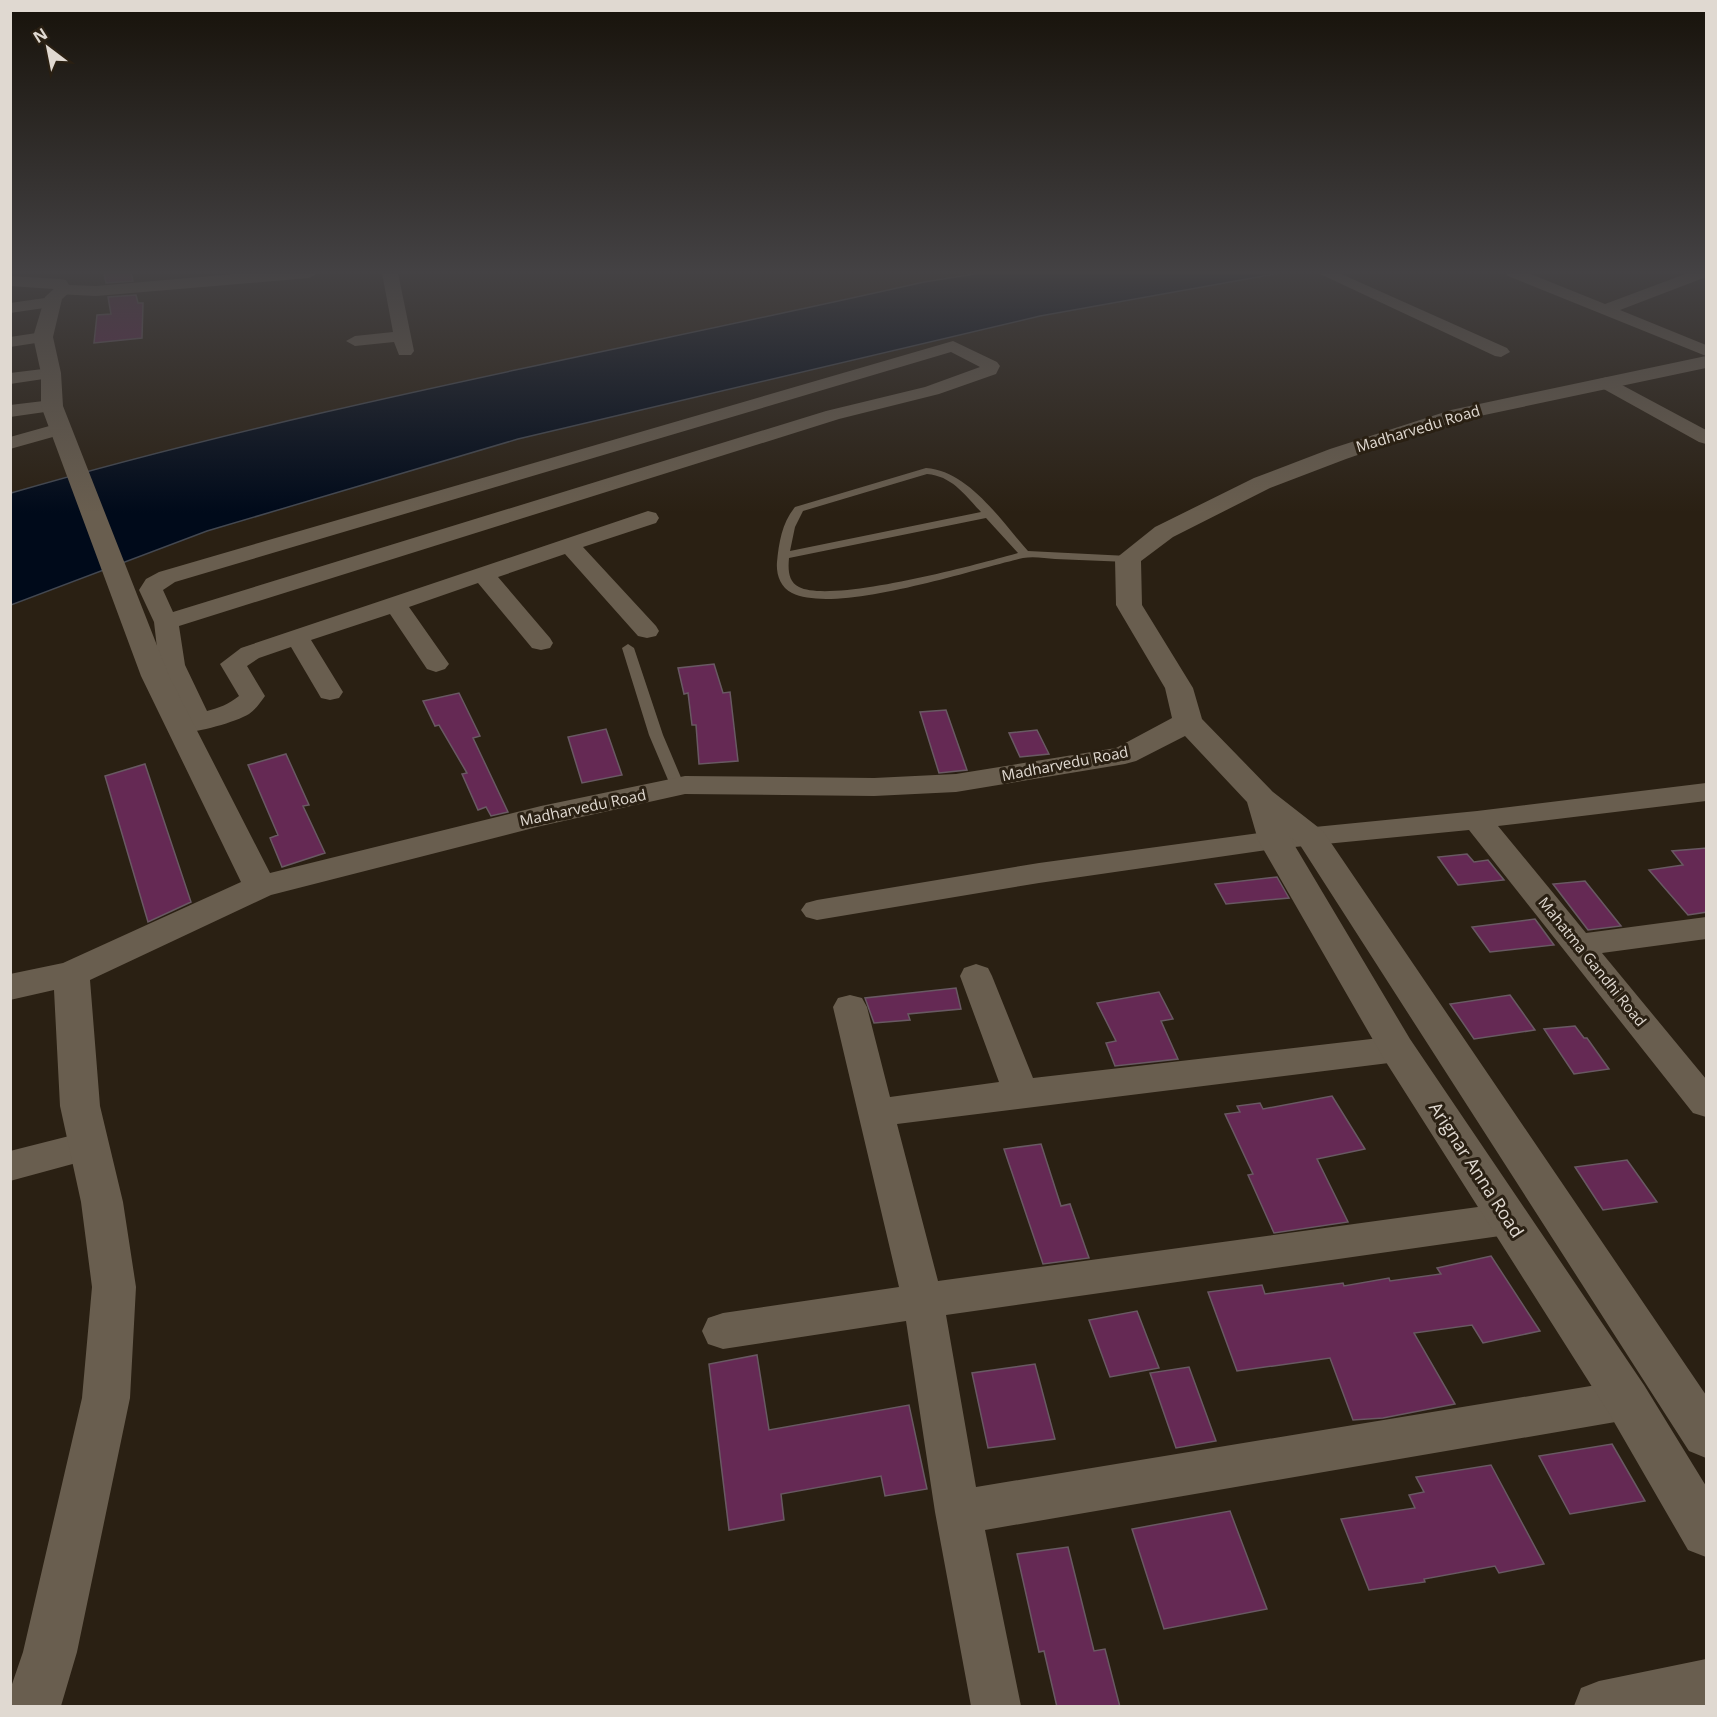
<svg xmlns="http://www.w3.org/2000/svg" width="1717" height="1717" viewBox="0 0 1717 1717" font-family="'Open Sans',sans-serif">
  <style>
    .water { fill: #000a1a; stroke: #434851; stroke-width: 1.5 }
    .building { fill: #652954; stroke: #695963; stroke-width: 1.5 }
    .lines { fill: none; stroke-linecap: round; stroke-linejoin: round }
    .service { fill: #695e4f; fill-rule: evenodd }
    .minor { fill: #695e4f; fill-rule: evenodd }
    .tertiary { fill: #695e4f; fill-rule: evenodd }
    .secondary { fill: #695e4f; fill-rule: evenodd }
    .labels { text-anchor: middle; stroke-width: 6; stroke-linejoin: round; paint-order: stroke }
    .street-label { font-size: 15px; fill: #e0d9d1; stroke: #2a2013 }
    .near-street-label { font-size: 18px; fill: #e0d9d1; stroke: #2a2013 }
  </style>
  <rect width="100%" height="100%" fill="#2a2013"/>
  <!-- water -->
  <path class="water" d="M981,273H1280L1040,316L518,439L207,531L11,605V493C310,406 619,351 924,282Z"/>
  <!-- building -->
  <path class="building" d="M104,273H131L133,281L106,283Z
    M136,295L138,303H143L142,338L94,343L97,315L111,314L108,297Z
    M714,664L723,693L730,692L738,761L699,764L696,725H692L688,693L684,694L678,668Z
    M459,693L480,736L473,738L508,812L491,816L486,807L478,810L462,774L467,773L439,725L435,726L423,701Z
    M946,710L967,770L939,773L920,712Z
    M606,729L622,775L582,783L568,737Z
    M1037,730L1049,754L1020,757L1009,733Z
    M286,754L309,805L303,806L325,853L282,867L270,838L278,835L248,765Z
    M145,764L191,902L148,922L105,776Z
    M1707,848V912L1688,915L1649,870L1683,865L1672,851Z
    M1467,854L1474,862L1488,860L1504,880L1458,885L1438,857Z
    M1277,877L1289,898L1226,904L1215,884Z
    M1585,881L1621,926L1588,930L1553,884Z
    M1535,919L1554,945L1490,952L1472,927Z
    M956,988L961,1009L908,1014L910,1020L874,1023L865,998Z
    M1159,992L1173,1019L1161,1021L1178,1059L1115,1066L1106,1043L1116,1041L1097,1003Z
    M1510,995L1535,1030L1474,1039L1450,1004Z
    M1575,1026L1584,1038H1587L1609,1069L1574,1074L1544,1029Z
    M1332,1096L1365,1149L1317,1159L1348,1222L1274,1233L1248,1175L1253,1174L1225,1114L1240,1112L1237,1106L1260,1103L1263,1109Z
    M1041,1144L1061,1206L1070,1204L1089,1258L1043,1264L1004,1149Z
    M1627,1160L1657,1202L1603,1210L1575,1167Z
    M1491,1256L1540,1331L1483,1343L1472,1325L1414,1333L1455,1404L1383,1418L1353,1420L1330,1358L1237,1371L1208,1292L1262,1285L1265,1294L1343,1283L1344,1286L1389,1278L1390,1281L1441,1274L1437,1268Z
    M1137,1311L1159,1368L1110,1377L1089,1320Z
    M757,1355L769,1430L909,1405L927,1489L885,1496L881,1476L781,1494L784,1520L729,1530L709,1364Z
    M1035,1364L1055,1439L988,1448L972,1373Z
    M1189,1367L1216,1441L1176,1448L1150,1373Z
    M1612,1444L1645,1501L1570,1514L1539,1456Z
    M1491,1465L1544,1564L1499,1573L1495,1566L1424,1579L1425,1582L1369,1590L1341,1519L1415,1508L1409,1495L1424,1492L1416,1477Z
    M1230,1511L1267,1609L1164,1629L1132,1529Z
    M1068,1547L1094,1651L1105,1649L1120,1707H1057L1044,1651L1039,1652L1017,1554Z"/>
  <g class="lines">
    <!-- service -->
    <path class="service" d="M926,468C969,471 1001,521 1028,551L1128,556L1134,559L1128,562C1104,561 1079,560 1055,559C1045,558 1033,556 1023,558C973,569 837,615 792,593C780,587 776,574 777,562C779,542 782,523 795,507ZM927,474C952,476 965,495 981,512L790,551L795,527L803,511ZM986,518L1018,553C979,564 832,604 799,587C788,582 788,569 789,558Z
      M628,644L634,648L663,735L685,787L683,790L678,791L671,787L649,735L622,648Z"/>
    <!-- minor -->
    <path class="minor" d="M382,273H398L414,351L411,355H399L394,342L355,346L346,341L355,336L393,332Z
      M1318,273H1339L1507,348L1510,352L1501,357L1495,356Z
      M1506,273H1528L1605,304L1688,273H1706V277L1620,310L1706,345V356L1508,276Z
      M52,297L60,302L58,306L10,313V303Z
      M43,332L52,337L49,341L10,347V337Z
      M953,341L997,362L1000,366L996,374L939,394L839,419L179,626L185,665L207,711C219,708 229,704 239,696L220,664L241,648L648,511L656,513L659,518L656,523L583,547L656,626L659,631L656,636L647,638L638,636L565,554L498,577L550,638L553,643L550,648L541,650L532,648L478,583L409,607L449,664L445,669L436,672L427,669L390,614L311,640L343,692L339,698L330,700L321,698L291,647L259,658L247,666L265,696C260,703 256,709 249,714C234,723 187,736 171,732L167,726L171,720L182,716L159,665L154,622L139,590L146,579L159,572ZM951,352L980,367L925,387L826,411L173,612L163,590L175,582Z
      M51,368L57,369L60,373L57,377L10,384V373Z
      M1607,377L1706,430V444L1699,442L1600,387L1598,383L1600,379Z
      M52,400L62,406L59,410L10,417V405Z
      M60,423L70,429L67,433L10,449V437Z
      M1706,783V801L1498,826L1586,933L1706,917V939L1602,953L1706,1079V1117L1693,1113L1469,830L1274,849L1039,883L817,920L806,917L801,910L806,903L817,900L1039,863L1274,831L1477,811Z
      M976,964L988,968L992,976L1033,1078L1397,1036L1409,1040L1414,1049L1409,1058L1397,1062L897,1124L938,1281L1507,1203L1521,1208L1526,1219L1521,1230L1507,1235L946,1315L976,1487L1627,1380L1642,1386L1649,1400L1642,1414L1627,1420L985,1530L1021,1706H971L935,1512L906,1321L723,1349L708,1344L702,1331L708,1318L723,1313L899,1287L833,1007L838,998L850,995L862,998L867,1007L890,1097L999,1082L960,976L964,968Z
      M89,1131L102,1136L107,1146L102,1156L10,1181V1151Z
      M1706,1659V1706H1574L1581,1688L1599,1681Z"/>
    <!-- tertiary -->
    <path class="tertiary" d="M63,285L72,290L62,299L53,337L61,373L63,406L169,676L270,873L541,806L685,776L874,778L956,774L1116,748L1172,718L1165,688L1116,605L1115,559L1155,527L1254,478L1330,449L1451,410L1706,356V368L1456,421L1346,459L1270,488L1173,537L1141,561L1142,605L1193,688L1202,719L1273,792L1323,831L1706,1395V1458L1689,1451L1300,845L1289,836L1410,1039L1644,1385L1706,1486V1557L1688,1550L1610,1415L1384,1059L1258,840L1247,802L1185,736L1136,761L1125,764L956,792L874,796L685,794L541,826L271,895L90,980L100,1106L123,1202L136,1287L130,1398L77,1652L61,1706H10V1690L23,1652L82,1398L92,1287L81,1202L60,1106L54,990L10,1000V974L63,963L241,882L141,676L41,406V373L33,337L45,297L57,286Z"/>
    <!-- secondary -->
    <path class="secondary" d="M246,273H318L309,278L96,296L57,294L54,289L10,286V276L60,279L66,280L69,285L96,286Z"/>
  </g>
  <!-- sky -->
  <linearGradient id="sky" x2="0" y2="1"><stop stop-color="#17120a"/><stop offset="0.53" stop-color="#444244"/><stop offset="1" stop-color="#444244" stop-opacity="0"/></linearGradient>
  <rect width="1717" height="513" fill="url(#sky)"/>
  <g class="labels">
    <!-- street labels -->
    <g class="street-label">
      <text transform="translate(1418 429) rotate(-17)" y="5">Madharvedu Road</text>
      <text transform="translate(1065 764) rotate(-11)" y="5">Madharvedu Road</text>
      <text transform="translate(583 808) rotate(-12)" y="5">Madharvedu Road</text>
      <text transform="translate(1592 962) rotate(51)" y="5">Mahatma Gandhi Road</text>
    </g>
    <!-- near-street labels -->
    <g class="near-street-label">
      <text transform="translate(1476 1170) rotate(57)" y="6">Arignar Anna Road</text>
    </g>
  </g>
  <!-- border -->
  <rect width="1717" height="1717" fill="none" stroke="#e0d9d1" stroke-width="24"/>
  <!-- north arrow -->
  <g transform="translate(48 48) rotate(328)" stroke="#2a2013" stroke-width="4.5" paint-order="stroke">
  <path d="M0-4.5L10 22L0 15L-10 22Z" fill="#e0d9d1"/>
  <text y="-9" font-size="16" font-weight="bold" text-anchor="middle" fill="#e0d9d1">N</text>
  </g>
</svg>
